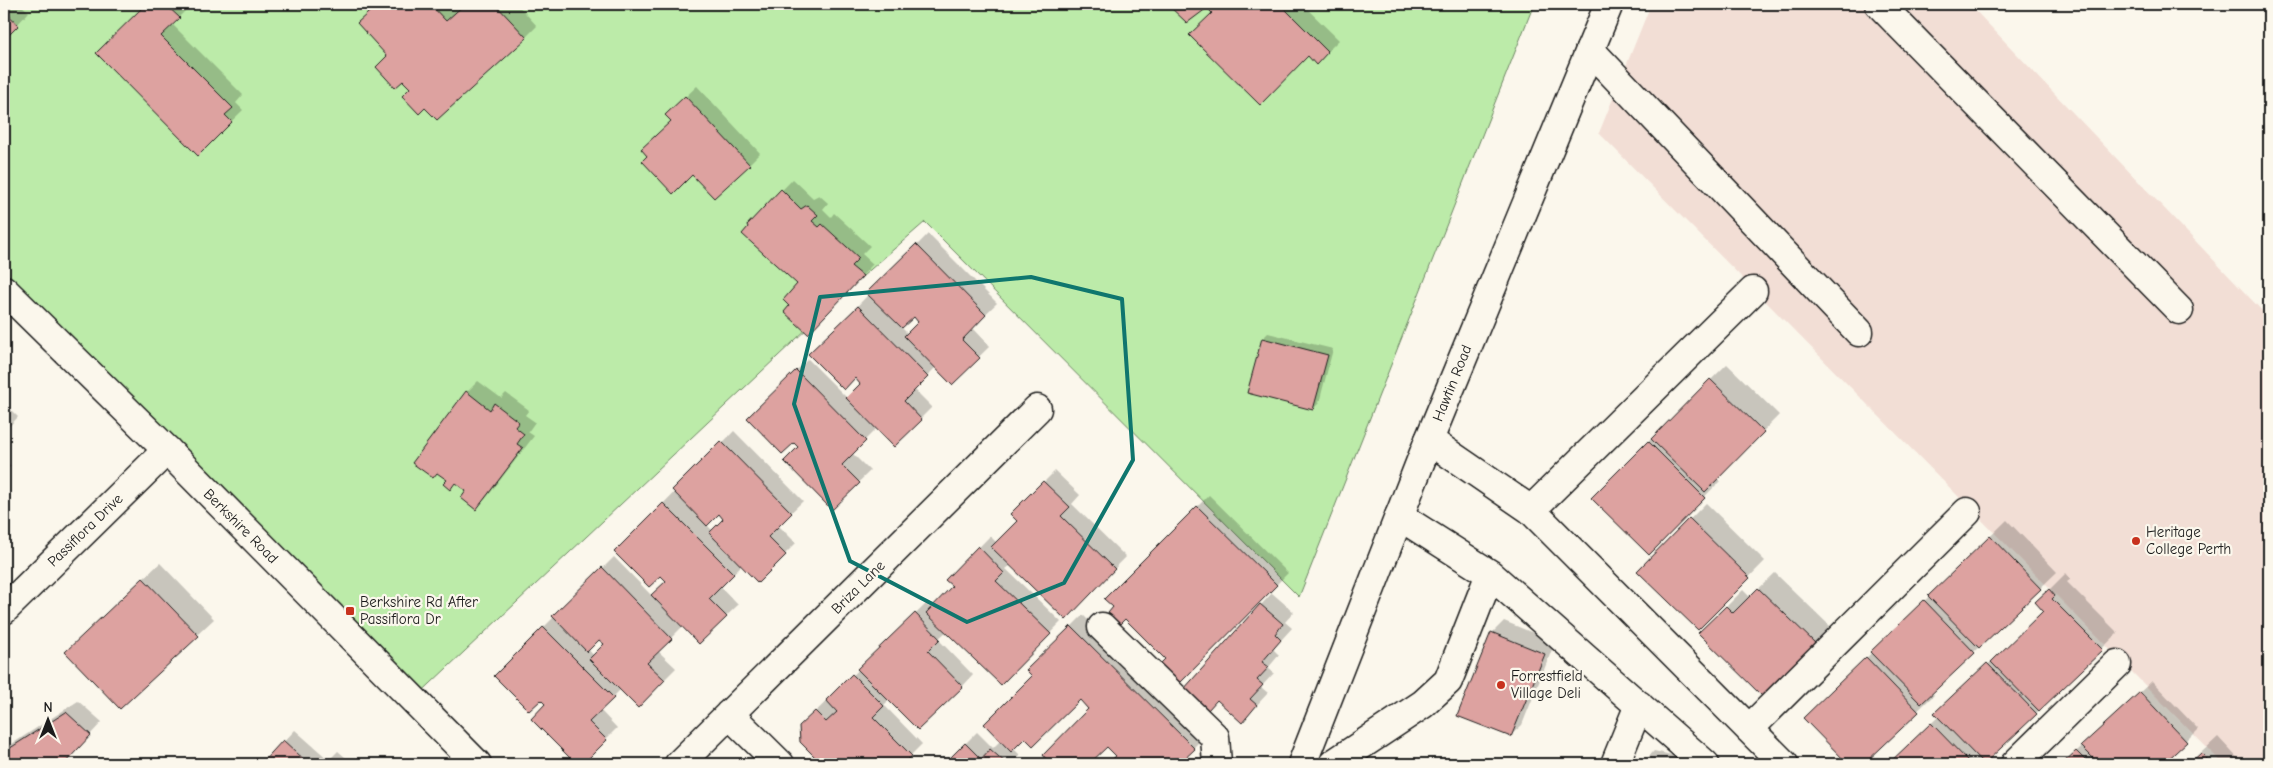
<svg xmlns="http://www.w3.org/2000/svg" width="2273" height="768" viewBox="0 0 2273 768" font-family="'Comic Neue',sans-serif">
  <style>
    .built { fill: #f2ded5 }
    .green { fill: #bceba9; stroke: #6c8462 }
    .shadow { fill: #0003; fill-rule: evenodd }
    .building { fill: #dda2a0; stroke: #1c1c1c }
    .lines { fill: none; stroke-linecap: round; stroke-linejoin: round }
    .minor-casing { stroke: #1c1c1c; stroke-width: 31 }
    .major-casing { stroke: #1c1c1c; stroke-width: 31 }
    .minor { stroke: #fbf7ec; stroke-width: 28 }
    .major { stroke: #fbf7ec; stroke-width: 28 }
    .marked { fill: none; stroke: #0f766e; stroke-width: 4; stroke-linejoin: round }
    .poi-dot { fill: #c8321e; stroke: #fbf7ec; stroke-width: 2 }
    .labels { text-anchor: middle; stroke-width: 4.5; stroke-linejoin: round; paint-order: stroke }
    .street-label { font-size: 15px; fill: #1c1c1c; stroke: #fbf7ec }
    .poi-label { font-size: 15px; fill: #1c1c1c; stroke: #fbf7ec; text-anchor: start }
  </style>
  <rect width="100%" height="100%" fill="#fbf7ec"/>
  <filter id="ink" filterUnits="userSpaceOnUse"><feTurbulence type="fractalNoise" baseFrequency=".02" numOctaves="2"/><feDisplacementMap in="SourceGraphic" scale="10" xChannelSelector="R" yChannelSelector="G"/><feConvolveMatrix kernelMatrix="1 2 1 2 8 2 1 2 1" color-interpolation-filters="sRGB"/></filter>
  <g filter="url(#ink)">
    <!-- built -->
    <path class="built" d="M1651,4H1969L2269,318V764H2223L1599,133Z"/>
    <!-- green -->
    <path class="green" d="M4,4H1534L1299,597L925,222L863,276L413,700L4,293Z"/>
    <!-- shadow -->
    <path class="shadow" d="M4,4H20L29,12L4,39Z
      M148,4H188L190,6L172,24L243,95L236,103L243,110L198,154L98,53Z
      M379,4H452L458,10L465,4H517L537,26L526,37L412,88L388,56L370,12Z
      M1168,4H1302L1339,40L1316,63L1308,55L1207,6L1188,22Z
      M697,86L760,153L749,164L678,104Z
      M793,179L813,198L819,195L828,203L823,209L831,217L834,213L870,246L862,254L873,264L820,321L791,306L798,284L748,225Z
      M928,234L997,303L972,327L990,346L952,383L936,367L914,389L932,407L894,445L877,428L852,453L870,471L832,508L800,447L794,441L748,418L808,359L847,398L862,384L856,377L810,354ZM914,315L920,322L908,334L901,327Z
      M1268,333L1333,349L1319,403L1313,409L1263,338Z
      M1727,364L1779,415L1717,478L1720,481L1649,553L1648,442Z
      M478,381L501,398L506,393L529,410L525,415L535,422L528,432L534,436L487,497L476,509L467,491L456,482L438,472L433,477L467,392Z
      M4,403L18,417L4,432Z
      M734,431L803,501L778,525L796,543L758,581L742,565L720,586L738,605L699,642L683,626L658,651L676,668L638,706L621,689L600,710L617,728L581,764H578L533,719L547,704L541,698L495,676L614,557L652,596L667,581L661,574L616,552ZM719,513L725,519L713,531L707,525ZM599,638L605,644L594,656L588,649Z
      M4,459L11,466L4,473Z
      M1055,471L1080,495L1072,504L1126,557L1066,618L1011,565L1006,569L1061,622L1001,683L947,631L938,639L973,675L962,687L889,700L884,705L922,744L902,764H850L848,762L845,764H823L801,742L800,727L927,603L932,608L953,586L947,580L990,536L997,543L1019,521L1012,514Z
      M1209,495L1288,573L1180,681L1167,659L1106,599Z
      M1706,503L1765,561L1698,629L1639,571Z
      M2007,520L2057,572L1932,692L1934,695L1862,764H1850L1805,718Z
      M160,563L214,619L120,707L83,635Z
      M1775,573L1831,627L1763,696L1700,633L1743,590L1750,597Z
      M2066,573L2071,579L2067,582L2118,633L1984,764H1889L1939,716L1948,702L2045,611L2037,602Z
      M1272,593L1294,612L1285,622L1292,628L1273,649L1279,655L1268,668L1274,673L1261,687L1268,693L1242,721L1217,699L1261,605Z
      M1083,615L1205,736L1177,764H1109L1118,756L1107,745L1088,764H1051L1090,709L1080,699L1025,736L1013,748L1020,755L1012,764H945L977,732L993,748L1001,740L1034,676L1028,670Z
      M1504,621L1555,642L1522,725L1510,736L1492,633Z
      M2152,681L2198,729L2186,741L2161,764H2063Z
      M78,701L102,722L63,764H4V749Z
      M295,730L329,760L338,751L353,764H263Z
      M2218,737L2243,764H2189Z
      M1654,751L1689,759L1687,764H1642Z"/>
    <!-- building -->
    <path class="building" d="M146,4H165L180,18L161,36L233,108L225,115L232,122L198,156L96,53Z
      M378,4H430L446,21L465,4H495L527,38L437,120L425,108L419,114L402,96L410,88L403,81L395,88L376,67L387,56L357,23Z
      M1164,4H1280L1328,52L1316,65L1308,56L1260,105L1189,35L1212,13L1207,8L1187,23L1168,5L1166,6Z
      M4,11L19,25L4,40Z
      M685,96L750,165L714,198L692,175L673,194L642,161L647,156L641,149L671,121L665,115Z
      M781,189L801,209L807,205L818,215L812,221L819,227L822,224L859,258L851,266L863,276L808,334L784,312L789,306L783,300L797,284L742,234L748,227L747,225Z
      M916,244L986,315L962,340L980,358L952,385L904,336L918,322L914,317L902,328L866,293Z
      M858,306L928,377L904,401L922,420L894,447L846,398L860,384L855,378L844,390L808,354Z
      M1262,338L1328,355L1313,410L1247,393Z
      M796,370L866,441L842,465L860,483L832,510L784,461L798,447L794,443L782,454L747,418Z
      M1710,379L1764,432L1705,492L1651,439Z
      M466,391L490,410L494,403L519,422L515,427L524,434L517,444L523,448L476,510L461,498L466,491L455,483L450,490L443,484L447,480L437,473L433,478L412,463Z
      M721,441L792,513L768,537L786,555L758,583L709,533L723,519L719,514L707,526L672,490Z
      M1648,441L1705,498L1649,555L1591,498Z
      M1043,481L1070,507L1061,516L1115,569L1066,620L991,547L1017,521L1010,514Z
      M663,503L734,574L709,599L727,617L699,644L651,595L666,581L661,576L649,587L614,552Z
      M1197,506L1277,585L1180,683L1170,673L1167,676L1158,666L1165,659L1125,619L1120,624L1108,613L1113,607L1104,599Z
      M1689,518L1750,578L1698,630L1637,571Z
      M1990,536L2041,589L1979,648L1928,596Z
      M978,546L1004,573L996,581L1051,634L1001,685L926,613L952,586L945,580Z
      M602,567L672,639L647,663L665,680L638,708L589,659L604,644L599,640L587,652L552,616Z
      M143,578L199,636L120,709L65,652Z
      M1758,588L1816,644L1763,697L1698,633L1726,606L1733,613Z
      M2049,589L2055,596L2052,599L2103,650L2039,711L1991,662L2043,611L2035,602Z
      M1924,600L1975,653L1921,704L1870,652Z
      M1260,604L1283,624L1275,634L1281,640L1262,662L1269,667L1257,680L1263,685L1250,699L1257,705L1242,723L1217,700L1208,710L1183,690Z
      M915,613L940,639L928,651L963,687L918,730L857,669Z
      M1071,626L1195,749L1179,764H1107L1116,756L1107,747L1089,764H1050L1043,755L1088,709L1080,700L1033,746L1025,738L1011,752L984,724L1032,676L1026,670Z
      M543,627L614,698L589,722L607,740L583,764H576L531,719L545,704L541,700L529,711L494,676Z
      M1491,632L1545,654L1511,737L1457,716Z
      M1866,657L1919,712L1864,764H1848L1803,718Z
      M1987,663L2037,714L1984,764L1934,713Z
      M852,674L884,706L873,717L912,756L903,764H822L800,742L799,726L815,711L826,722L837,712L826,700Z
      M2140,692L2187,742L2163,764H2099L2081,746Z
      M66,712L91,735L64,764H4V752Z
      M1931,723L1971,764H1888Z
      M283,740L309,764H261Z
      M965,743L981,759L990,749L1007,764H944Z
      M2076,751L2089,764H2062Z
      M2201,753L2212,764H2189Z"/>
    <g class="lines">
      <!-- minor casing -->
      <g class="minor-casing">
        <path id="minor" d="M1879,4L2179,310
          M1590,50L1859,332
          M1429,440L1531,510L1784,764
          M1531,510L1753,291
          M1399,516L1490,574L1705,764
          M4,610L167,450
          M1102,627L1215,737L1217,764
          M729,714L780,764
          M1749,729L1967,512
          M679,764L1037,409
          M1333,764L1423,704L1448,681L1490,574
          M1615,764L1639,705
          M2015,764L2117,664"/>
      </g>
      <!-- major casing -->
      <g class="major-casing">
        <path id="major" d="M4,290L167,450L477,764
          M1302,764L1429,440L1609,4"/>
      </g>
      <!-- minor -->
      <use href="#minor" class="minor"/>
      <!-- major -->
      <use href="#major" class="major"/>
    </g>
  </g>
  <!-- marked area -->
  <path class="marked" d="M1031,277L1122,299L1133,460L1064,583L967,622L850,561L794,404L820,297Z"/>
  <!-- markers -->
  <g class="poi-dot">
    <circle cx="2136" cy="541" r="5"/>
    <rect x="345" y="606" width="10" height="10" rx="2.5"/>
    <circle cx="1501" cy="685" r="5"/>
  </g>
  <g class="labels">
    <!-- street labels -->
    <g class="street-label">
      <text transform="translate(1452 383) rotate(-68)" y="5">Hawtin Road</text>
      <text transform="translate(241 526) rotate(45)" y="5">Berkshire Road</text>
      <text transform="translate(85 530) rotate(-44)" y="5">Passiflora Drive</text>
      <text transform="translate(858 587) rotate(-45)" y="5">Briza Lane</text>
    </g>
    <!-- poi labels -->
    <g class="poi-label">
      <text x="2146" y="537">Heritage<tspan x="2146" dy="17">College Perth</tspan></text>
      <text x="360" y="607">Berkshire Rd After<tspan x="360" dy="17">Passiflora Dr</tspan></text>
      <text x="1511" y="681">Forrestfield<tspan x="1511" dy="17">Village Deli</tspan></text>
    </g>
  </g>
  <!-- margin -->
  <rect width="2273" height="768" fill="none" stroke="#fbf7ec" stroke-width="20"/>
  <rect x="10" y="10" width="2253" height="748" fill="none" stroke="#1c1c1c" stroke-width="2" filter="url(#ink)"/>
  <!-- north arrow -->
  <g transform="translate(48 720)" stroke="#fbf7ec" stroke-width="4" paint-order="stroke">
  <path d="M0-4L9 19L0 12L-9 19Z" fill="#1c1c1c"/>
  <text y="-8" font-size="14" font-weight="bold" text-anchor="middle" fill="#1c1c1c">N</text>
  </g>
</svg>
